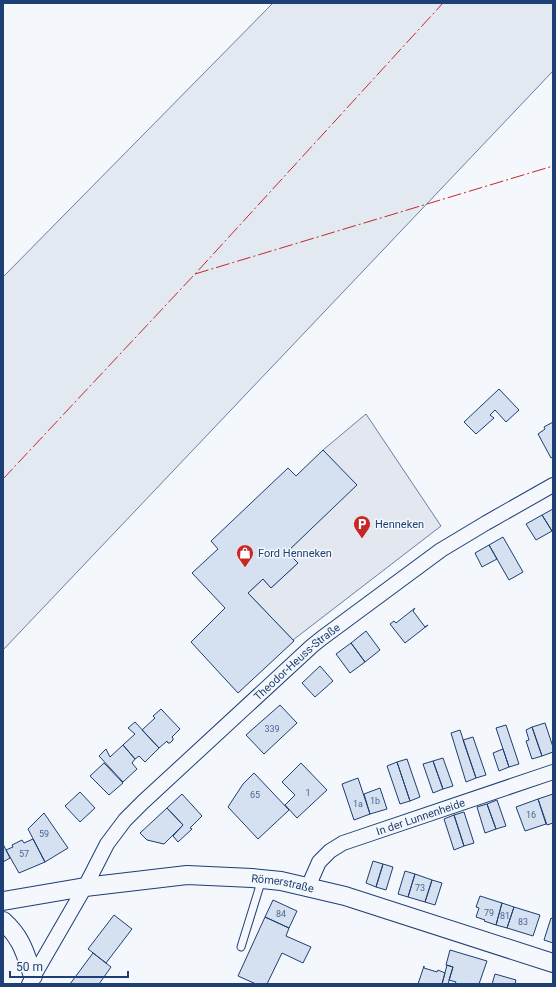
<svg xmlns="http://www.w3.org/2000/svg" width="556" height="987" viewBox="0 0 556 987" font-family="Roboto,sans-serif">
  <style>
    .green { fill: #e3e9f0; stroke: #687fa3 }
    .parking { fill: #e3e8f0; stroke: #687fa3 }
    .building { fill: #d5e0f0; stroke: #1d3f73 }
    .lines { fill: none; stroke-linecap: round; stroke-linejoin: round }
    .service-casing { stroke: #1d3f73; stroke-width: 9 }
    .minor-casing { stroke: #1d3f73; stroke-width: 16 }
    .tertiary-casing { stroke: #1d3f73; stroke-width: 20 }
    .service { stroke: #f4f7fb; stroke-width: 7 }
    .minor { stroke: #f4f7fb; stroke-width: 14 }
    .tertiary { stroke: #f4f7fb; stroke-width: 18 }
    .power { stroke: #c62828; stroke-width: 1; stroke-dasharray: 14 3 2 3; stroke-linecap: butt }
    .labels { text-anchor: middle; stroke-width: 3; stroke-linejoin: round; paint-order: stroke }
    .number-label { font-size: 9px; fill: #4b6792 }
    .poi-label { font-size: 11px; fill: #1d3f73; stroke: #f4f7fb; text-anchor: start }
    .street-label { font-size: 11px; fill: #1d3f73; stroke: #f4f7fb }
  </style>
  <rect width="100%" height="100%" fill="#f4f7fb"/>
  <!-- green -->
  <path class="green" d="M273,3H553V71L3,650V277Z"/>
  <!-- parking -->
  <path class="parking" d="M366,414L441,526L293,640L248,593L263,579L271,588L298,563L287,552L356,485L323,450Z"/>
  <!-- building -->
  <path class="building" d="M499,389L519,410L506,422L495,410L490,415L494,418L476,434L464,422Z
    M553,422V457L551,458L538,434L545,429L544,427Z
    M323,450L357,485L287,552L298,563L271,588L263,579L248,593L294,641L238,693L191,642L225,608L192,573L218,549L211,541L288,468L296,476Z
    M553,509V531H552L542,515Z
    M542,515L552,531L536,540L526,524Z
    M503,537L523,572L509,580L489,545Z
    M489,545L497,559L482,567L475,553Z
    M415,608L413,611L425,627L428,625L405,643L390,624L394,621L396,623Z
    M366,631L380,650L365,662L351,643Z
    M351,643L365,662L350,673L336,654Z
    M320,666L333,681L315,697L302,683Z
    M280,705L297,723L264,754L246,735Z
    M161,709L180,729L172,737L173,738V740L170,743H168L167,741L159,748L142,730L155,718L153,716Z
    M135,722L159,748L145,762L139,756L135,759L123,745L135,734L128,728Z
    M545,723L553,747V752L542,756L532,727Z
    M506,725L519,764L509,767L496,728Z
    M532,727L542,756L532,759L526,741L529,740L526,730Z
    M460,730L476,778L466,782L451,733Z
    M473,737L486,775L476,778L463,740Z
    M123,745L135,759L132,763L137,769L123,782L99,756L106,749L110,757Z
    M503,749L509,767L499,771L493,753Z
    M443,758L453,786L443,789L433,761Z
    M407,759L420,797L410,801L397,762Z
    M433,761L443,789L433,793L423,764Z
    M397,762L410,801L400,804L387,766Z
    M104,763L123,783L109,795L90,776Z
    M301,763L327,790L297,818L285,805L295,795L282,782Z
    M254,773L289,810L258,839L228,807L243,784Z
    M358,778L370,814L354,820L342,784Z
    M380,788L387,809L370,814L364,794Z
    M80,792L95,808L80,822L65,806Z
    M182,794L202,816L190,828L192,829L178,842L173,836L183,825L167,808Z
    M553,794V823L547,825L538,799Z
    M538,799L546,824L525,831L516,807Z
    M497,800L506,826L496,829L487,804Z
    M487,804L496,829L485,833L477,807Z
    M167,808L183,825L164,844L147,840L140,833Z
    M464,812L474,843L464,846L454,815Z
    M44,813L68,848L45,862L28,829Z
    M454,815L464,846L454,850L444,819Z
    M33,839L45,862L19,873L6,850L13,847L12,845L22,840L24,843Z
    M3,844L10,858L3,862Z
    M373,861L383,864L376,887L366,883Z
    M383,864L393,867L386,890L376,887Z
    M405,871L415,874L408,897L398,894Z
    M415,874L432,880L425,902L408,897Z
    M432,880L442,883L435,905L425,902Z
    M480,896L502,903L496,925L484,921L485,920L476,917L479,908L476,907Z
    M273,900L297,911L289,928L265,917Z
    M502,903L514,907L507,928L496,925Z
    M514,907L540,915L533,936L507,928Z
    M114,915L132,929L106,963L88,949Z
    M265,917L289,928L286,936L311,947L303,963L282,953L267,984H256L238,976Z
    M551,918L553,919V943L544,940Z
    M450,950L487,961L479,984H455L456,982L449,980L453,967L446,965Z
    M93,953L111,967L99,984H70Z
    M447,965L453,967L448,984H442Z
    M424,966V968L437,972L438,970L445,973L442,984H418Z
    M495,974L516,980L515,984H492Z"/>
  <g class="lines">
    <!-- service casing -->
    <g class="service-casing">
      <path id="service" d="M241,947L262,879"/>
    </g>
    <!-- minor casing -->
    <g class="minor-casing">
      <g id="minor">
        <path id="s1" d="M308,887L319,862L330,851L343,843L553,772"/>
        <path id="s2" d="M29,984L85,887L107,844L125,820L143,802L312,646L322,638L441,550L486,523L553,485"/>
      </g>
    </g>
    <!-- tertiary casing -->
    <g class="tertiary-casing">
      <g id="tertiary">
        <path id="s3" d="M3,901L85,887L187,875L252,878L281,881L345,896L553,963"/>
        <path d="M3,921C22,938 25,953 33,976"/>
      </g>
    </g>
    <!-- service -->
    <use href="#service" class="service"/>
    <!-- minor -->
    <use href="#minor" class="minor"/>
    <!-- tertiary -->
    <use href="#tertiary" class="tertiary"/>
    <!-- power -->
    <path class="power" d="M195,274L553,166
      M3,479L195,274L443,3"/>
  </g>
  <!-- icons -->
  <defs>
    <g id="parking-pin" transform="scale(0.9)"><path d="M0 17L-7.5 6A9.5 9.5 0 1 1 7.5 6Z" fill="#c62828" stroke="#f4f7fb"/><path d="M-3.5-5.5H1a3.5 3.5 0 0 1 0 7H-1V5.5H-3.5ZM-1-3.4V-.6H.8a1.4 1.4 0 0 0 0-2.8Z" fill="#fff"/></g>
    <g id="shop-pin" transform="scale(0.9)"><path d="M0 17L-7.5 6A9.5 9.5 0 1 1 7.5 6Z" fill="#c62828" stroke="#f4f7fb"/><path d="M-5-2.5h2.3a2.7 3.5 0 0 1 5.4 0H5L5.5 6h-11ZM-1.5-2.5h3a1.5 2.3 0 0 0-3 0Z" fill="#fff"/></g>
  </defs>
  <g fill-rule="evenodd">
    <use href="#parking-pin" x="362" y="524"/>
    <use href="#shop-pin" x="245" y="553"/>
  </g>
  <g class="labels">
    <!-- number labels -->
    <g class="number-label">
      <text x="272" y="732">339</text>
      <text x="308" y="796">1</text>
      <text x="255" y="798">65</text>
      <text x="375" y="804">1b</text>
      <text x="358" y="807">1a</text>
      <text x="531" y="818">16</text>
      <text x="44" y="837">59</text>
      <text x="24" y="857">57</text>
      <text x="420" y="891">73</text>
      <text x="489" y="916">79</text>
      <text x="281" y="917">84</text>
      <text x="505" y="919">81</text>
      <text x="523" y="925">83</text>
    </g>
    <!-- poi labels -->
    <g class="poi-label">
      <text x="375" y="528">Henneken</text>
      <text x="258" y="557">Ford Henneken</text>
    </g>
    <!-- street labels -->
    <g class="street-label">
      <text dy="4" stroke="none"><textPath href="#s2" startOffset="424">Theodor-Heuss-Straße</textPath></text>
      <text dy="4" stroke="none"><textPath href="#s1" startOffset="140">In der Lunnenheide</textPath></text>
      <text dy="4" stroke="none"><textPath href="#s3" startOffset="282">Römerstraße</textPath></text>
    </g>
  </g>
  <!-- border -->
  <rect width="556" height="987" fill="none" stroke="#1d3f73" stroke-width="8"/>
  <!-- scale -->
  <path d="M10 971v6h118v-6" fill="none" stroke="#1d3f73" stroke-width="2"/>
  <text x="16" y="971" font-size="12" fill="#1d3f73" stroke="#f4f7fb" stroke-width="3" paint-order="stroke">50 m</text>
</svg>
